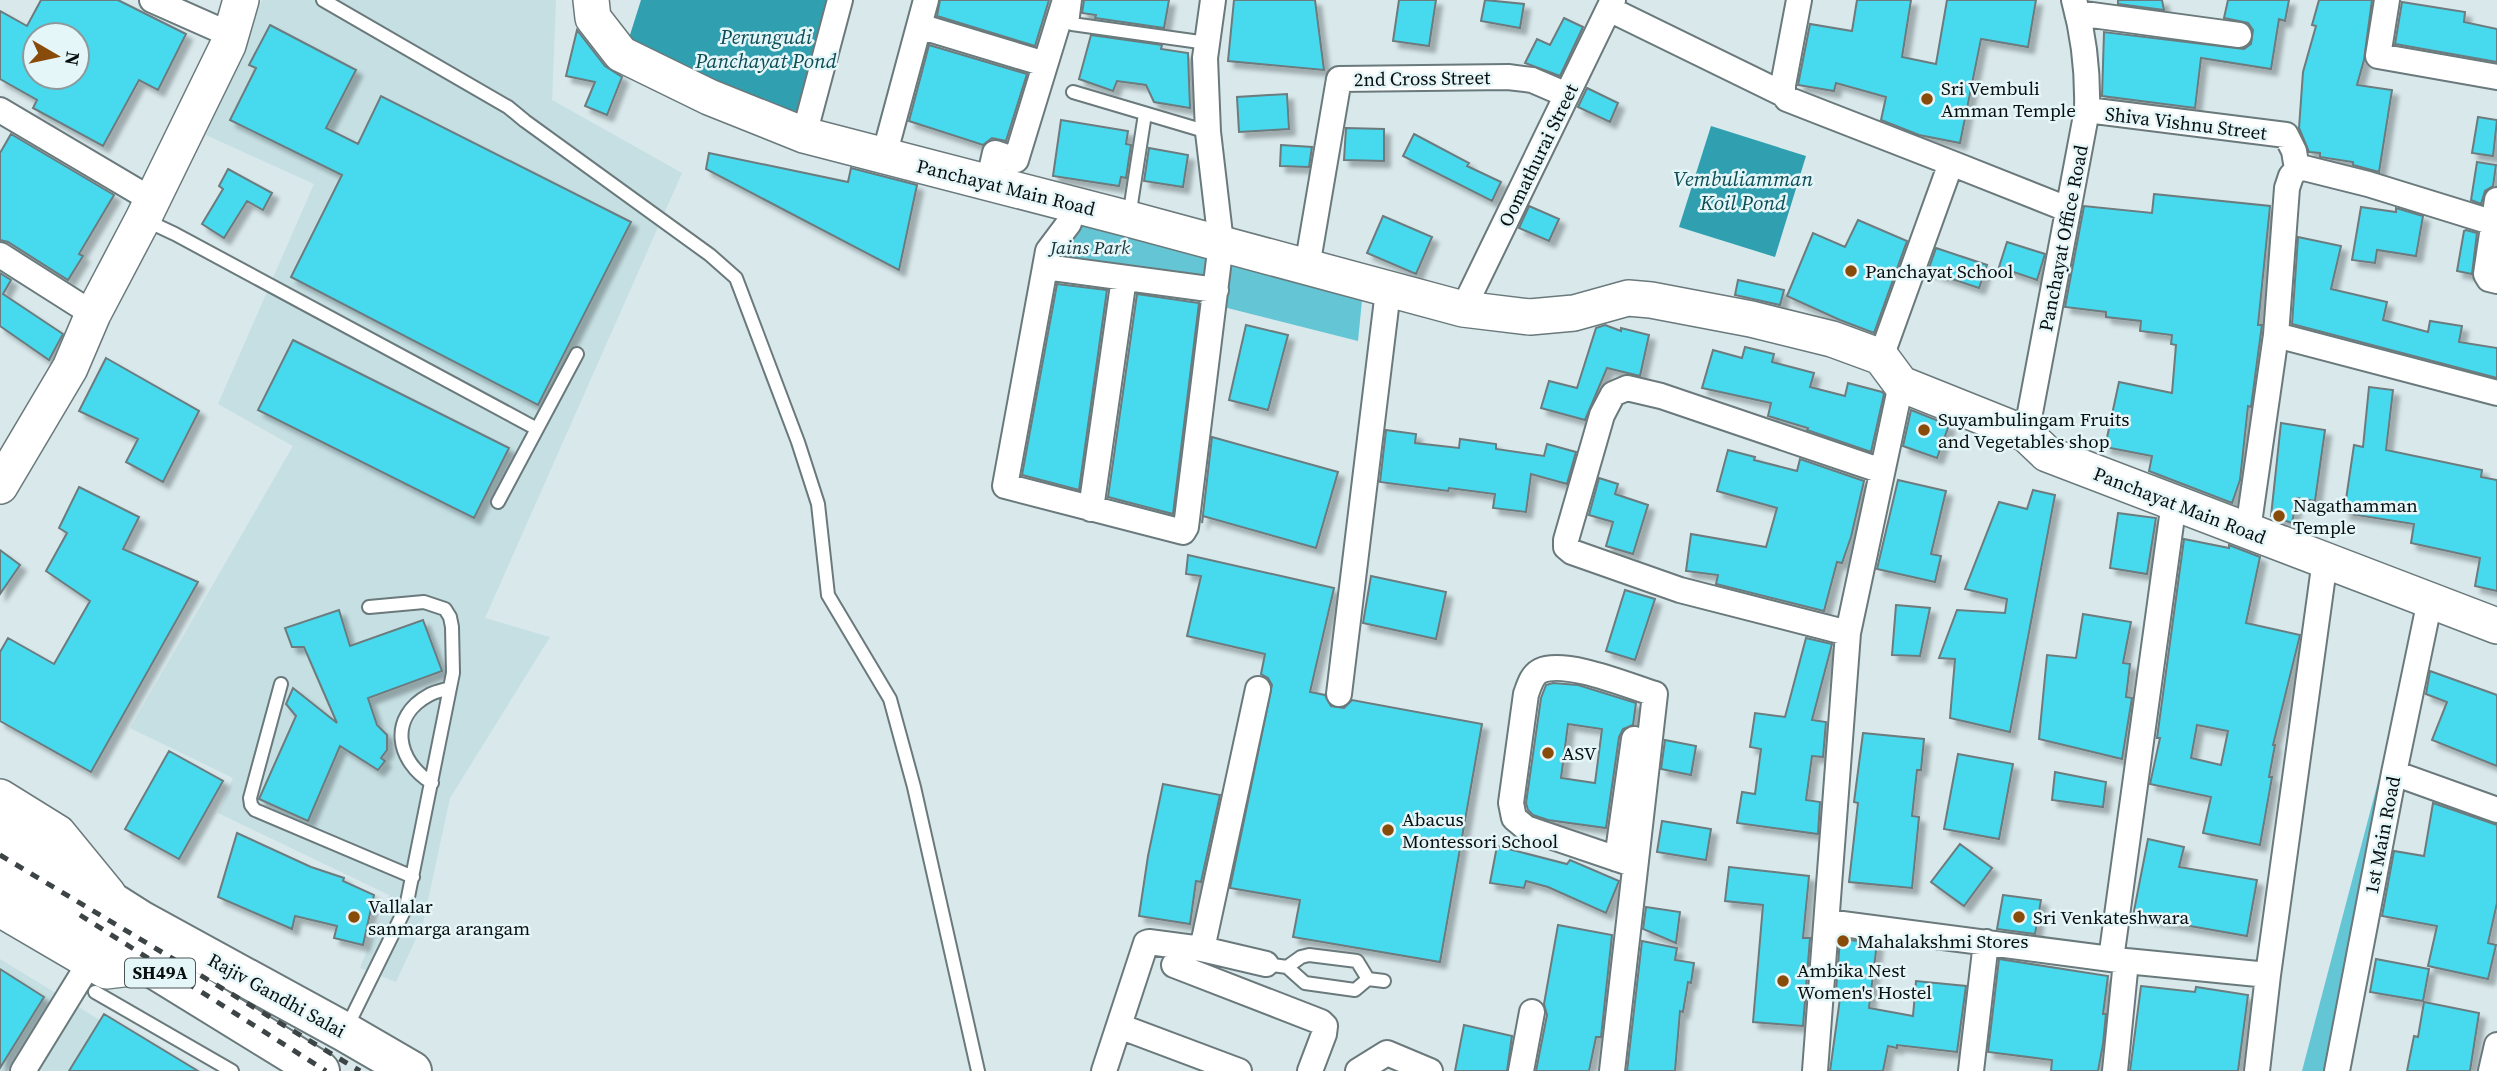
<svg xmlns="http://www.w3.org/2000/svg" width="2497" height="1071" viewBox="0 0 2497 1071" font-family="'Source Serif 4',serif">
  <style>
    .built { fill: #c5dfe3 }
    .green { fill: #64c5d5 }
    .water { fill: #30a0b0 }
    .building { fill: #46daef; stroke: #6c7b7e; stroke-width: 2; fill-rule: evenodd; filter: url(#shadow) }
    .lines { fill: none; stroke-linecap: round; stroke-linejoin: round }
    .lane-casing { stroke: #6a797b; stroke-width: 16 }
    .street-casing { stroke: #6a797b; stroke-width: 28 }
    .secondary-casing { stroke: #6a797b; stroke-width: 38 }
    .primary-casing { stroke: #6a797b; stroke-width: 42 }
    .lane { stroke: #fff; stroke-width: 12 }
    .street { stroke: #fff; stroke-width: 24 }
    .secondary { stroke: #fff; stroke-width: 35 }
    .primary { stroke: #fff; stroke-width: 38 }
    .rail { stroke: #3c4445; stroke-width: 5; stroke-dasharray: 9 9; stroke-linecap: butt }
    .poi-dot { fill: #884b0a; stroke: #e5f6f9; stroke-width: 2.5 }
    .labels { text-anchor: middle; stroke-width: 5; stroke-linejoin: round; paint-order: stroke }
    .shield { fill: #e5f6f9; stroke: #4b5455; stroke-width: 2 }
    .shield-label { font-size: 18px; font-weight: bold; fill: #090e0f }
    .street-label { font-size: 19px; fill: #090e0f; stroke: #e5f6f9 }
    .poi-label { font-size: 19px; fill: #090e0f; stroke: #e5f6f9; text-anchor: start }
    .park-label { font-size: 19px; font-style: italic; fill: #183135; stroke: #e5f6f9 }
    .water-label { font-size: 21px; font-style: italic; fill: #0b4c55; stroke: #e5f6f9 }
  </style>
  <defs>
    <filter id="shadow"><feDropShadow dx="6" dy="6" stdDeviation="2" flood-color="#0004"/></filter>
  </defs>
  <rect width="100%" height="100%" fill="#d8e8eb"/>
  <!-- built -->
  <path class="built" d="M262,0H556L552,100L682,173L485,618L550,637L450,798L423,923L396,982L360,968L389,895L218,813L233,778L130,728L293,446L218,404L314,184L206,135Z
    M0,959L183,1071H0Z"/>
  <!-- green -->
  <path class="green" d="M1063,214L1363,290L1358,341L1053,264Z
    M2425,603L2333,1071H2302Z"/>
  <!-- water -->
  <path class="water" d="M641,0H830L802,114L713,82L629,38Z
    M1711,126L1806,156L1775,257L1679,227Z"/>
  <!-- building -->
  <path class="building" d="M41,0H118L186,34L158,90L139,80L103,146L33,108L37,100L0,79V11L27,26ZM35,35H77V77H35Z
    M940,0H1049L1035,46L937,16Z
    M1084,0H1169L1164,28L1095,18L1096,15L1082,13Z
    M1234,0H1315L1324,70L1228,61Z
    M1399,0H1436L1429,46L1393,41Z
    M1485,0L1524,4L1520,28L1481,21Z
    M1857,0H1911L1902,57L1936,64L1947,0H2036L2028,47L1981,39L1960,143L1919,135L1881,120L1886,97L1836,83L1834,91L1798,85L1810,24L1852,31Z
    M2118,0H2162L2164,10L2118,4Z
    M2228,0H2289L2285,21L2279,19L2271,69L2201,58L2195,108L2102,96L2104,32L2244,49L2251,44L2253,30L2248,23L2224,18Z
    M2319,0H2372L2364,60L2357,85L2392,90L2379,172L2353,165V162L2320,157V153L2309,152L2299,128L2303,72L2316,26L2312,25Z
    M2402,2L2465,12L2464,22L2497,29V62L2395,44Z
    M1564,18L1583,27L1560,76L1525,63L1537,39L1550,45Z
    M270,25L356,70L326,128L358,144L381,96L631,222L538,405L291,277L342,175L230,120L256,68L249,65Z
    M577,30L605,66L622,77L607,115L585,106L595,82L566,76Z
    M1091,35L1162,45L1161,49L1188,53L1190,108L1154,102L1146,85L1117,81L1113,91L1079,79Z
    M929,45L1027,74L1006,141L992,138L983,145L909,121Z
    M1587,88L1618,103L1610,122L1578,107Z
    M1287,94L1289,129L1239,132L1237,97Z
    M2478,117L2497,120L2493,156L2472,153Z
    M1061,120L1128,131L1126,144L1131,145L1126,178L1121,177L1119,186L1053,176Z
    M1346,128L1384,129V161L1344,160Z
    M11,134L114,195L79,254L83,256L68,280L8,242L0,240V153Z
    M1414,134L1469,163L1467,166L1501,182L1492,201L1403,156Z
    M1281,145L1312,147L1309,167L1280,166Z
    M1149,148L1188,155L1183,187L1144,181Z
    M709,153L848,182L851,168L917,185L899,270L706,169Z
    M2477,162L2496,165L2493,186L2485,191L2481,204L2471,200Z
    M228,169L272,193L263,210L247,201L224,238L202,224L223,189L219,186Z
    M2154,194L2270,206L2258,325H2262L2259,347L2251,407L2248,406L2240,480L2232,503L2149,471L2152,456L2105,447L2119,382L2172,393L2176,345L2171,344L2172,335L2140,331L2141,321L2106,317V312L2065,307L2084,206L2152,213Z
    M1529,206L1559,219L1549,241L1519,228Z
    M2361,207L2396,212V208L2423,216L2416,256L2377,250L2375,263L2352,260Z
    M1383,216L1432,237L1416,274L1367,253Z
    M1858,220L1907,241L1874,333L1840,320L1787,296L1813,233L1845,247Z
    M2466,230L2477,233L2472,274L2457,271L2464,231Z
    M2298,237L2341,246L2331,289L2387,302L2383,320L2428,332L2430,321L2462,326L2459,342L2497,348V378L2292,324Z
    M2007,242L2045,254L2037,280L1999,267Z
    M1936,248L1987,265L1979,288L1928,271Z
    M0,273L11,280L3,294L63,334L49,360L0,326Z
    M1738,280L1784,290L1780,305L1735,295Z
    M1057,284L1107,290L1079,490L1022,475Z
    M1137,294L1199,303L1173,514L1108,497Z
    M1246,325L1288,335L1268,410L1229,400Z
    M1605,325L1621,331V328L1649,335L1640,376L1607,368L1585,420L1541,408L1549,381L1577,388L1596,328Z
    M293,340L509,448L474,518L258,410Z
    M1745,347L1774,354L1772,362L1814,373L1810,387L1845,396L1848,383L1882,392L1884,394L1871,452L1807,430L1808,428L1768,416L1771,403L1702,388L1713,350L1742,358Z
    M106,358L199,411L163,482L126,462L138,439L79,411Z
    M2369,387L2393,390L2386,450L2482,470L2481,477L2497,480V591L2475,586L2480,558L2411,543L2414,524L2344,513L2354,445L2363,447Z
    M1911,410L1949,425L1937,458L1903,446Z
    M2281,423L2325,430L2315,501L2297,498L2292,523L2271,516Z
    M1386,430L1416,434L1415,443L1459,448L1460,439L1496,444V449L1544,456L1547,444L1576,452L1567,484L1531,474L1526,512L1493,508L1495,494L1449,488L1448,491L1380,482Z
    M1212,437L1338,472L1316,548L1203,516L1202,523Z
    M1728,450L1755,457L1754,460L1797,471L1800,459L1864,481L1851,537L1842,563L1837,562L1824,611L1716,584L1718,575L1686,571L1691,534L1766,547L1777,508L1717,491Z
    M1599,478L1618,484L1615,494L1648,505L1633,554L1606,546L1613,522L1589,515Z
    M1898,480L1946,491L1931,554L1941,556L1935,582L1877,569Z
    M79,487L139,517L123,549L198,582L91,772L0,721V652L8,638L54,664L90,601L46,571L67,533L59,528Z
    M2033,490L2055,495L2010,732L1950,718L1955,659L1939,658L1957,610L2005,613L2007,599L1965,589L1999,502L2027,509Z
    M2118,513L2156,518L2147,574L2110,568Z
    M2184,539L2229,548V545L2260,557L2246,623L2300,635L2273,745H2275L2269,777H2272L2260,845L2203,833L2211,797L2150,784L2160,738H2157ZM2197,725L2228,731L2221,765L2191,758Z
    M0,550L20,565L0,594Z
    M1188,555L1334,588L1310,692L1325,695L1331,706L1344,708L1352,700L1482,724L1440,962L1293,937L1300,900L1230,888L1272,685L1268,678L1261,674L1265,654L1187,636L1201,576L1186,574Z
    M1371,576L1446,592L1436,639L1363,623Z
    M1625,590L1655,599L1635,660L1606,651Z
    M1896,605L1930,608L1920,656L1892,655Z
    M339,610L350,646L423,620L442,671L368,698L377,725L387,735V750L381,758L385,761L378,770L340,746L308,821L259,799L296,716L286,704L293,688L337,723L304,647H292L285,628Z
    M2083,614L2131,622L2123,663L2130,664L2126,697L2132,698L2122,759L2039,739L2047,655L2076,658Z
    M1806,638L1832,644L1812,720L1826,722L1823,757L1812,756L1806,800L1820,802L1818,834L1737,823L1742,792L1755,794L1761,749L1750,747L1755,713L1785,717Z
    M2430,671L2497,695V766L2432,740L2447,702L2426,694Z
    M1553,683L1578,685L1636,703L1633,725L1623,729L1619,737L1606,828L1548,820L1533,815L1528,810L1526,803L1541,698L1546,685ZM1568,724L1602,729L1595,783L1561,778Z
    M1863,733L1924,739L1921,770H1917L1912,816L1919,817L1912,888L1849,882L1858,803L1854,802Z
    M1665,740L1696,746L1691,775L1661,769Z
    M169,751L223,781L179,859L125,829Z
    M1958,754L2013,764L1999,839L1944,829Z
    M2055,772L2106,782L2103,807L2052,800Z
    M1163,784L1220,795L1201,882L1196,881L1190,924L1139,916L1148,856Z
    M2433,803L2497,825V903L2488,943L2496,945L2488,979L2428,966L2437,926L2382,916L2394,851L2424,856Z
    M1662,821L1711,829L1706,860L1657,852Z
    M237,833L311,867L344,878L343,881L374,895L363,945L334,938L337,926L295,916L292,929L218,897Z
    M2148,839L2184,847L2179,867L2257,880L2247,936L2133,916Z
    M1960,844L1992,868L1964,906L1931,882Z
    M1497,846L1567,864L1570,860L1619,881L1606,913L1548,887L1526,881L1524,888L1490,883Z
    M1729,867L1809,876L1803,938H1810L1803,1026L1753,1022L1763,905L1725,901Z
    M2003,895L2041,900L2035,934L1997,929Z
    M1646,907L1680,912L1676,943L1643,929Z
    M1558,925L1612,935L1601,1037H1596L1589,1071H1536L1547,1015L1544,1004Z
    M1840,939L1877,943L1869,1008L1913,1016L1916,981L1966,986L1957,1052L1897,1045V1048L1888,1046L1883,1071H1830L1841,991L1836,990Z
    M1642,941L1677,948L1675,960L1694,963L1691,983L1688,982L1683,1012L1680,1011L1675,1071H1627Z
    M1999,959L2108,976L2103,1014H2106L2103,1044L2098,1071H2051L2052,1060L1988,1052Z
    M2376,959L2429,969L2423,1001L2370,992Z
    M0,969L44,997L0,1068Z
    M2141,986L2195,992L2196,987L2248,995L2238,1071H2130Z
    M2424,1002L2479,1013L2470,1071H2407L2414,1036L2418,1037Z
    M104,1014L198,1071H69Z
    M1464,1025L1512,1036L1507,1071H1455Z"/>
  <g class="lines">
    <!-- lane casing -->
    <g class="lane-casing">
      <path id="lane" d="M323,0L508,107L525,121L710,255L736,278L798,442L818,504L828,595L890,699L914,787L978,1071
        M1075,0L1072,24L1207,43
        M1073,92L1208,132
        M1129,217L1145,114
        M143,219L175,234L537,429
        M498,502L577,354
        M281,684L250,798L251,805L255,810L413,877
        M432,783C396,761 388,717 429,695C436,691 444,690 450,688
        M1266,964L1287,967L1301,957L1309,955L1357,961L1368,979
        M1287,967L1305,983L1355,990L1368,979L1384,981
        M95,992L232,1071
        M346,1029L406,907L453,673L452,627L450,617L445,609L424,602L369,607"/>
    </g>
    <!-- street casing -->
    <g class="street-casing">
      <path id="street" d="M152,0L231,35
        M1799,0L1783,85V94L1787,99L1951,163L1881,357
        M2387,0L2378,56L2497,77
        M1609,9L1783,94
        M2077,13L2239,35
        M919,26L1045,64
        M0,110L152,200
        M2087,110L2286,135L2294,151L2297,169
        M804,135L840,0
        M884,156L926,0
        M1951,163L2067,209
        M988,183L995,153L1016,160L1065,0
        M2497,200L2486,274L2489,279L2497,281
        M1073,205L1069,223L1048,251L1005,486L1183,532L1186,527L1221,243L1208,132L1205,58L1213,0
        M0,255L93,314
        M1045,267L1216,290
        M1307,267L1339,79L1508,77L1532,80L1567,95
        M1463,309L1613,0
        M2276,335L2497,393
        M2026,434L2087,110C2088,72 2084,36 2074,0
        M1091,509L1124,278
        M2248,530L2276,335L2287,188L2291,176L2297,169L2304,168L2368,184L2494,223
        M1848,633L1680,590L1572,552L1566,547V540L1602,415L1613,394L1627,388L1661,396L1882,471
        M1339,694L1388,291
        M2394,773L2497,810
        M1617,859L1634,739
        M1827,922L2126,961L2268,975
        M1202,949L1258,689
        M2111,959L2174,502
        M1174,965L1321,1022L1325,1026L1324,1034L1310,1071
        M1119,1026L1239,1071
        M23,1071L90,962
        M1104,1071L1146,943L1149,942L1202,949L1266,964
        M1358,1071L1387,1053L1430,1071
        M1521,1071L1532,1012
        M1612,1071L1655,694C1629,686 1565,659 1540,671C1532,675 1529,686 1526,694L1511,803L1514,818L1526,828L1635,865
        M1815,1071L1848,633L1901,384
        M1971,1071L1986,942
        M2115,1071L2126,961
        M2257,1071L2268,975L2325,560
        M2337,1071L2394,773L2430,600
        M2491,1071L2497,1045"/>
    </g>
    <!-- secondary casing -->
    <g class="secondary-casing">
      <path id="secondary" d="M591,0L593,18L621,54L709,97L804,135L1129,219L1463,309L1530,317L1574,313L1628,298L1651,300L1751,319L1832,339L1881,357L1901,384L2026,434L2047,454L2497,626
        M0,486L70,368L93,314L143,219L228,45L241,0
        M0,797L58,833L108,894
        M0,909L106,971L149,966"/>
    </g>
    <!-- primary casing -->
    <g class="primary-casing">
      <path id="primary" d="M0,831L142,921L345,1032L412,1071
        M0,874L320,1071"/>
    </g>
    <!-- lane -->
    <use href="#lane" class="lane"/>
    <!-- street -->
    <use href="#street" class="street"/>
    <!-- secondary -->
    <use href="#secondary" class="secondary"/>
    <!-- primary -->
    <use href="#primary" class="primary"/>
    <!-- rail -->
    <path class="rail" d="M0,855L360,1071
      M80,915L326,1071"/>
  </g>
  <!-- markers -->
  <g class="poi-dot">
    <circle cx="1927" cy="99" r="7"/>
    <circle cx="1851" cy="271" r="7"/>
    <circle cx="1924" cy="430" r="7"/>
    <circle cx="2279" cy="516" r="7"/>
    <circle cx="1548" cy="753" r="7"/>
    <circle cx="1388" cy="830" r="7"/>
    <circle cx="354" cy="917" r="7"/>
    <circle cx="2019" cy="917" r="7"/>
    <circle cx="1843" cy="941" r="7"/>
    <circle cx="1783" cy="981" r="7"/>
  </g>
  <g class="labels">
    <!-- shield labels -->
    <rect class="shield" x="125" y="958.5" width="70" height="29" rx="5"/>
    <g class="shield-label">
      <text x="160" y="979">SH49A</text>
    </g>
    <!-- street labels -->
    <g class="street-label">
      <text transform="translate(1422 78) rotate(-1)" y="7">2nd Cross Street</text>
      <text transform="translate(2186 123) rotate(7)" y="7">Shiva Vishnu Street</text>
      <text transform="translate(1538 155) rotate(-64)" y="7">Oomathurai Street</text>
      <text transform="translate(1006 187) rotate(14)" y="7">Panchayat Main Road</text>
      <text transform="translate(2063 238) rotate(-79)" y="7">Panchayat Office Road</text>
      <text transform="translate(2180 505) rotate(21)" y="7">Panchayat Main Road</text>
      <text transform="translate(2382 835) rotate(-79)" y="7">1st Main Road</text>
      <text transform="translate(277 995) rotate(29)" y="7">Rajiv Gandhi Salai</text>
    </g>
    <!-- poi labels -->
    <g class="poi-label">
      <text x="1941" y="95">Sri Vembuli<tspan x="1941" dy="22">Amman Temple</tspan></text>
      <text x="1865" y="278">Panchayat School</text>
      <text x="1938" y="426">Suyambulingam Fruits<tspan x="1938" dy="22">and Vegetables shop</tspan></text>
      <text x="2293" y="512">Nagathamman<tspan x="2293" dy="22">Temple</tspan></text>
      <text x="1562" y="760">ASV</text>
      <text x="1402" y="826">Abacus<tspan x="1402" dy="22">Montessori School</tspan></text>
      <text x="368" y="913">Vallalar<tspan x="368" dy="22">sanmarga arangam</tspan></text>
      <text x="2033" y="924">Sri Venkateshwara</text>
      <text x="1857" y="948">Mahalakshmi Stores</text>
      <text x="1797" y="977">Ambika Nest<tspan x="1797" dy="22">Women's Hostel</tspan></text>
    </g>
    <!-- park labels -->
    <g class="park-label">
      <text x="1090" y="254">Jains Park</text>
    </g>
    <!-- water labels -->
    <g class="water-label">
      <text x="766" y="44">Perungudi<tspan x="766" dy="24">Panchayat Pond</tspan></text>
      <text x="1743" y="186">Vembuliamman<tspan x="1743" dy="24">Koil Pond</tspan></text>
    </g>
  </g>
  <!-- north arrow -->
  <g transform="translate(56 56) rotate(99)"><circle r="33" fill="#e5f6f9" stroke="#8d999b" stroke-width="2"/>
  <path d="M0-5L12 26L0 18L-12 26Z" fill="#884b0a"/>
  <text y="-10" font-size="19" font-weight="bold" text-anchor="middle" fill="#090e0f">N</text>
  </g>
</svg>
